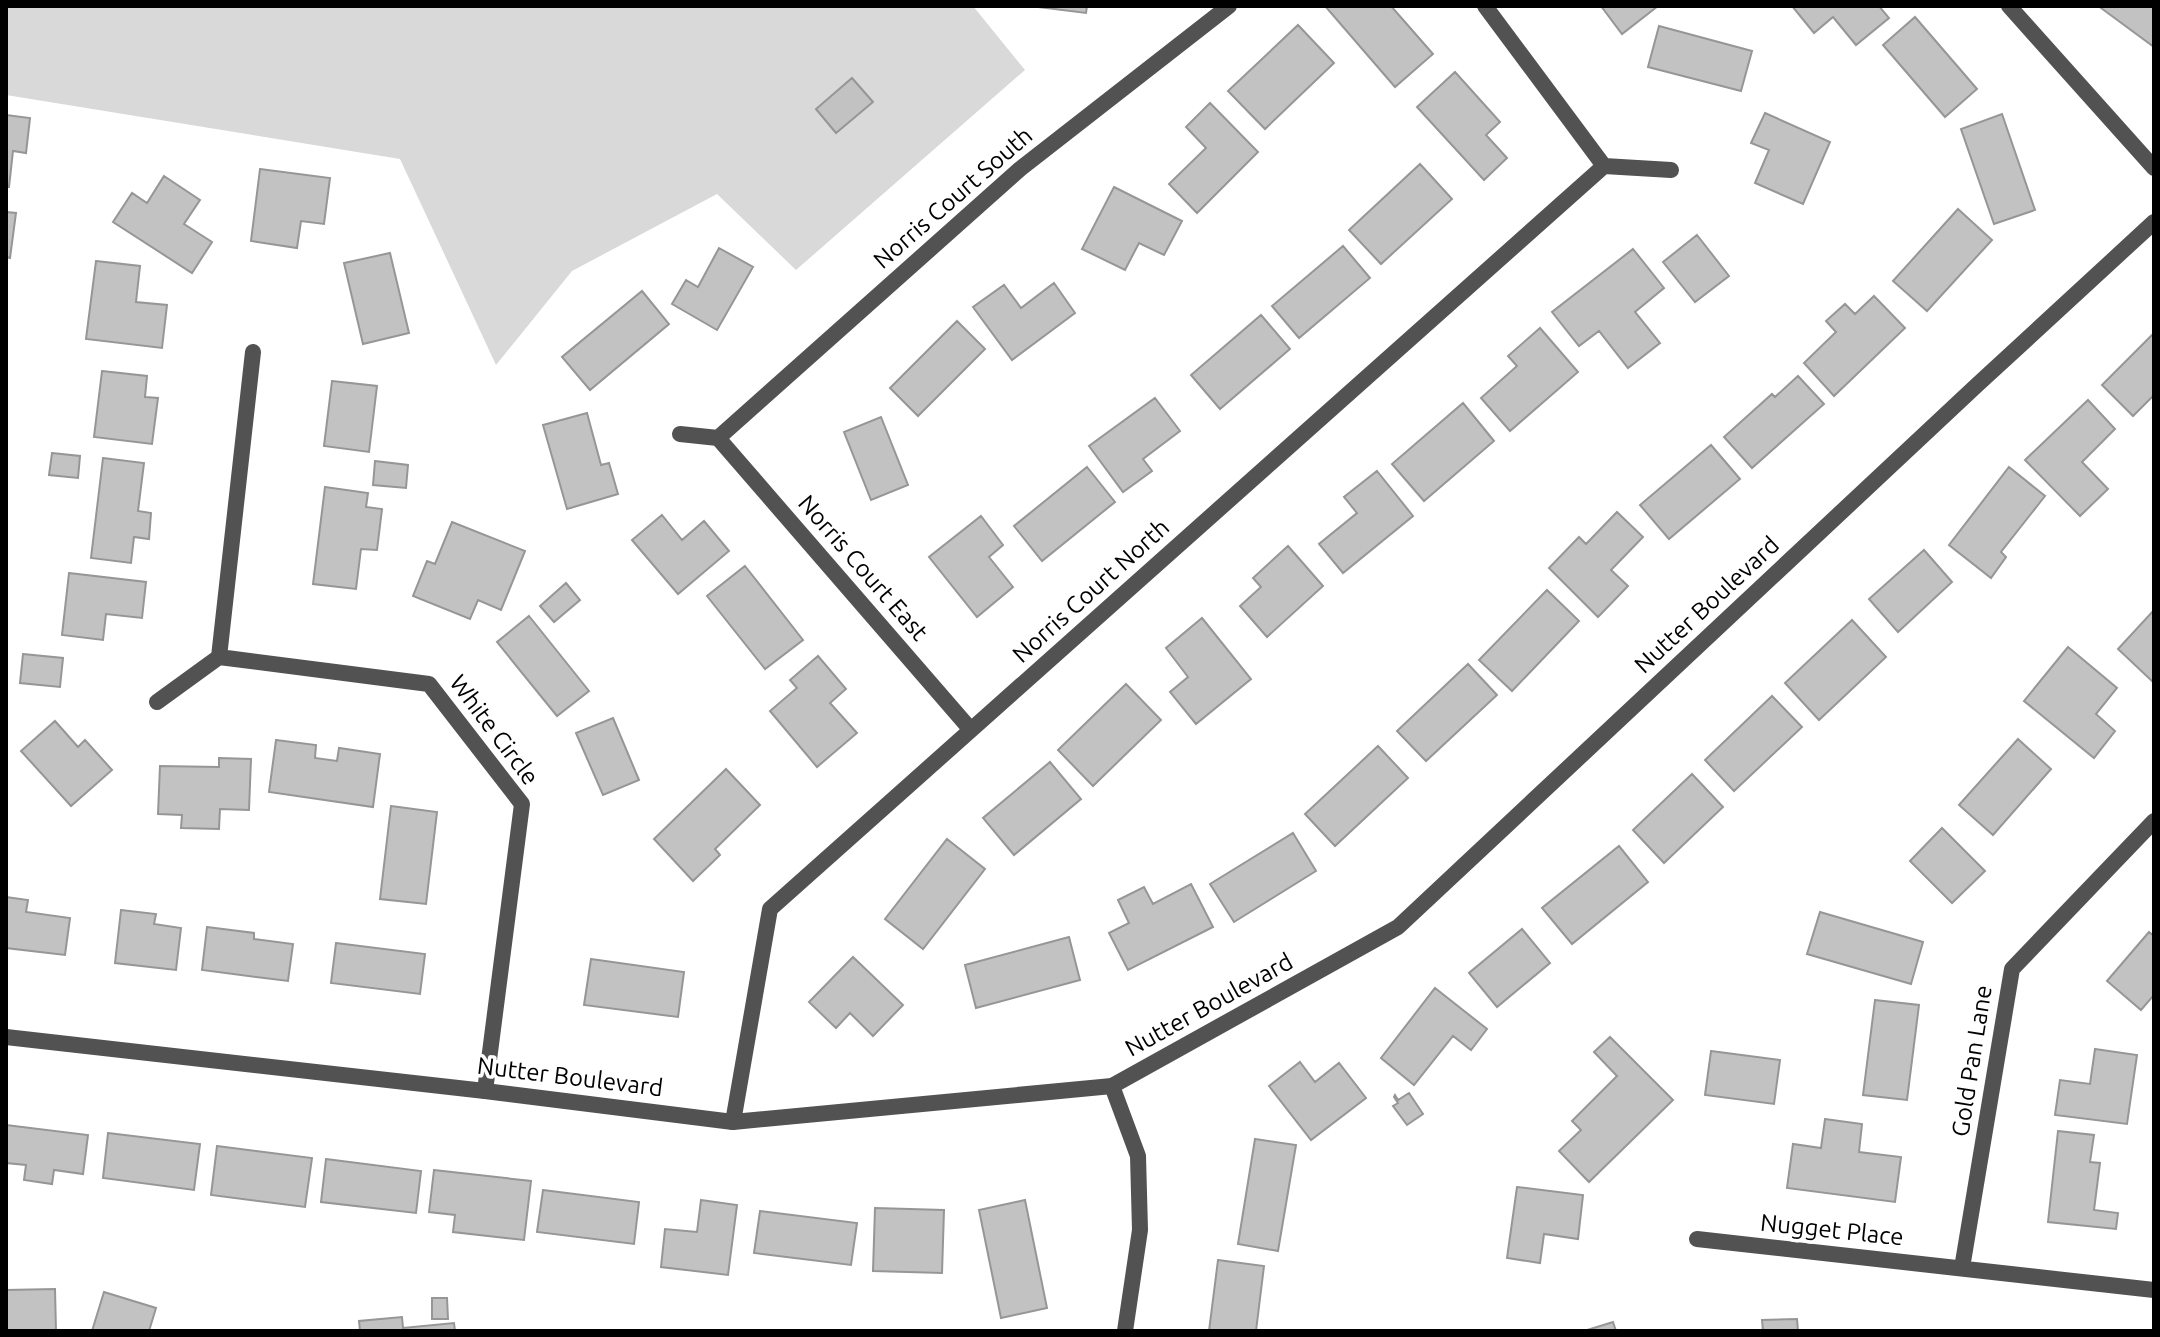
<svg xmlns="http://www.w3.org/2000/svg" width="2160" height="1337" viewBox="0 0 2160 1337" font-family="Ubuntu,sans-serif">
  <style>
    .green { fill: #d9d9d9 }
    .building { fill: #c2c2c2; stroke: #969696; stroke-width: 2 }
    .lines { fill: none; stroke-linecap: round; stroke-linejoin: round }
    .minor { stroke: #525252; stroke-width: 16 }
    .tertiary { stroke: #525252; stroke-width: 16 }
    .labels { text-anchor: middle; stroke-width: 7; stroke-linejoin: round; paint-order: stroke }
    .street-label { font-size: 24px; fill: #000; stroke: #fff }
  </style>
  <rect width="100%" height="100%" fill="#fff"/>
  <!-- green -->
  <path class="green" d="M6,6H973L1025,70L796,270L717,194L572,271L496,365L400,159L6,95Z"/>
  <!-- building -->
  <path class="building" d="M1030,6H1087L1086,13Z
    M1325,6H1391L1433,54L1395,87Z
    M1601,6H1658L1622,34Z
    M1792,6H1879L1889,18L1856,45L1833,17L1814,33Z
    M2102,6H2154V47L2101,8Z
    M1915,17L1977,89L1945,117L1883,45Z
    M1298,25L1334,63L1265,129L1228,91Z
    M1659,26L1752,51L1741,91L1648,67Z
    M1455,72L1500,122L1486,135L1507,158L1484,180L1417,107Z
    M852,78L873,102L836,133L816,109Z
    M1210,103L1258,152L1197,213L1169,184L1206,148L1186,127Z
    M1765,113L1830,142L1803,204L1755,183L1769,150L1751,143Z
    M2002,114L2035,210L1994,224L1961,129Z
    M6,115L30,118L26,153L13,151L9,187H6Z
    M1420,164L1452,199L1381,264L1349,230Z
    M260,169L330,178L324,224L301,221L297,248L251,241Z
    M164,176L200,200L184,224L212,242L192,273L113,222L132,193L147,203Z
    M1114,187L1182,221L1164,255L1139,243L1125,270L1082,249Z
    M1958,209L1992,240L1927,311L1893,281Z
    M6,212L16,213L10,258L6,257Z
    M1697,235L1729,276L1695,302L1663,262Z
    M1343,246L1370,278L1299,338L1272,306Z
    M719,248L753,267L717,330L672,304L686,280L698,287Z
    M1633,249L1664,288L1635,312L1660,343L1628,368L1599,331L1579,346L1552,312Z
    M390,253L409,333L363,344L344,263Z
    M96,261L140,266L136,302L167,305L162,348L86,339Z
    M1054,283L1075,313L1012,360L973,307L1004,285L1021,308Z
    M642,291L669,324L590,390L562,357Z
    M1874,296L1905,328L1834,396L1804,363L1836,332L1826,321L1845,304L1855,314Z
    M1261,315L1290,349L1220,409L1191,375Z
    M957,321L985,349L918,416L890,388Z
    M1540,328L1578,372L1510,431L1481,398L1517,366L1508,356Z
    M2154,333V395L2133,416L2102,385Z
    M102,371L147,376L145,397L158,398L152,444L94,437Z
    M1798,376L1824,404L1752,468L1724,437L1772,394L1775,397Z
    M332,381L377,386L369,452L324,446Z
    M1155,398L1180,431L1143,459L1152,471L1123,492L1089,446Z
    M2088,400L2115,429L2082,462L2108,489L2080,516L2025,460Z
    M1463,403L1494,441L1424,501L1392,464Z
    M587,413L601,465L609,463L618,494L567,509L543,425Z
    M881,417L908,485L871,500L844,432Z
    M1711,445L1740,479L1669,539L1640,505Z
    M52,453L80,456L78,478L49,475Z
    M103,458L144,463L138,511L151,513L149,539L134,537L131,563L91,558Z
    M375,461L408,465L406,488L373,485Z
    M1087,467L1115,502L1042,561L1014,526Z
    M2009,467L2045,496L2001,552L2006,557L1991,578L1949,545Z
    M1377,471L1413,516L1343,573L1319,544L1357,513L1344,497Z
    M325,487L368,493L366,507L382,509L377,550L361,549L356,589L313,584Z
    M1617,512L1643,537L1611,570L1628,586L1598,617L1549,568L1579,537L1586,544Z
    M662,515L682,540L704,521L729,551L678,594L632,540Z
    M981,516L1003,545L989,557L1013,587L977,617L929,557Z
    M452,522L525,551L501,610L478,600L470,619L413,596L427,561L435,564Z
    M1288,546L1323,586L1267,637L1240,606L1261,587L1253,578Z
    M1924,550L1952,582L1898,632L1869,599Z
    M745,566L803,640L765,669L707,596Z
    M69,573L146,582L142,618L106,614L103,640L62,635Z
    M566,583L580,600L554,622L540,606Z
    M1547,590L1579,621L1512,691L1479,660Z
    M2154,610V683L2118,649Z
    M529,616L589,691L557,716L497,642Z
    M1202,618L1251,679L1196,724L1170,692L1188,677L1166,648Z
    M1852,620L1886,657L1819,720L1785,683Z
    M2068,647L2117,688L2096,714L2115,731L2094,758L2024,701Z
    M23,654L63,658L60,687L20,683Z
    M818,656L846,689L830,703L857,733L817,767L770,711L797,688L790,680Z
    M1468,664L1497,695L1426,761L1397,731Z
    M1126,684L1161,720L1093,786L1058,750Z
    M1772,696L1802,727L1734,791L1705,760Z
    M613,718L639,780L603,795L576,733Z
    M55,721L78,747L85,740L112,770L71,806L21,751Z
    M2018,739L2051,769L1993,835L1959,805Z
    M276,740L316,745L315,758L337,761L339,748L380,754L373,807L269,792Z
    M1378,746L1408,778L1335,846L1305,814Z
    M219,758L251,759L249,810L220,809L219,829L181,828L182,815L158,814L160,766L219,767Z
    M1050,762L1081,799L1014,855L983,818Z
    M726,769L760,805L715,849L720,855L693,881L654,839Z
    M1692,774L1723,807L1664,863L1633,830Z
    M391,806L437,812L426,904L380,899Z
    M1942,828L1985,871L1952,903L1910,861Z
    M1293,833L1316,871L1234,922L1210,884Z
    M947,839L985,869L923,949L885,919Z
    M1619,846L1648,882L1572,944L1542,908Z
    M1191,884L1213,927L1128,970L1109,933L1129,923L1118,900L1144,887L1153,904Z
    M6,897L28,900L26,912L70,918L65,955L6,948Z
    M121,910L156,914L154,924L181,928L176,970L115,963Z
    M1820,912L1923,942L1911,984L1807,954Z
    M207,927L254,933V939L293,944L288,981L202,970Z
    M1522,929L1550,963L1497,1007L1469,973Z
    M2149,932L2154,936V995L2141,1010L2107,981Z
    M1069,937L1080,980L976,1008L965,965Z
    M336,943L425,954L420,994L331,983Z
    M853,957L903,1005L873,1036L850,1013L836,1028L809,1002Z
    M591,959L684,972L678,1017L584,1005Z
    M1435,988L1487,1029L1471,1050L1453,1036L1414,1085L1381,1058Z
    M1875,1000L1919,1005L1907,1100L1863,1095Z
    M1610,1037L1673,1100L1589,1182L1559,1151L1581,1130L1572,1121L1617,1076L1594,1052Z
    M2095,1049L2137,1055L2127,1124L2055,1115L2060,1080L2090,1084Z
    M1711,1051L1780,1060L1774,1104L1705,1095Z
    M1300,1062L1315,1082L1339,1063L1366,1098L1311,1140L1269,1086Z
    M1409,1093L1423,1114L1407,1125L1393,1106L1398,1103L1394,1097L1395,1095L1398,1100Z
    M1825,1119L1862,1124L1859,1152L1901,1157L1895,1202L1787,1188L1793,1144L1821,1148Z
    M6,1125L88,1135L83,1174L54,1170L52,1184L24,1180L26,1165L6,1163Z
    M2058,1131L2094,1135L2090,1162L2100,1163L2094,1210L2118,1213L2116,1229L2048,1222Z
    M108,1133L200,1144L194,1190L103,1178Z
    M1255,1139L1296,1145L1278,1251L1238,1244Z
    M217,1146L312,1158L305,1207L211,1195Z
    M326,1159L421,1171L416,1213L321,1202Z
    M434,1170L531,1181L524,1240L453,1232L455,1215L429,1212Z
    M1517,1187L1583,1195L1578,1239L1544,1234L1540,1263L1507,1258Z
    M543,1190L639,1202L634,1244L537,1232Z
    M701,1200L737,1205L728,1275L661,1267L665,1229L697,1232Z
    M1025,1200L1047,1308L1001,1318L979,1210Z
    M875,1208L944,1210L942,1273L873,1271Z
    M760,1211L857,1223L851,1265L754,1253Z
    M1218,1260L1264,1266L1256,1331H1209Z
    M55,1289L56,1331H6V1290Z
    M104,1292L156,1308L149,1331H92Z
    M432,1298H447L448,1319H432Z
    M402,1317L403,1328L454,1323L455,1331H360L359,1321Z
    M1797,1319L1798,1331H1763L1762,1320Z
    M1613,1322L1616,1331H1584Z"/>
  <g class="lines">
    <!-- minor -->
    <path class="minor" d="M1485,6L1604,166
      M1604,166L1671,170
      M680,434L718,438
      M718,438L1020,169L1229,6
      M718,438L971,730
      M219,657L253,352
      M157,702L219,657L429,684L522,804L485,1091
      M1112,1086L1138,1156L1140,1230L1125,1331
      M733,1122L770,909L1604,166
      M1697,1239L2154,1290
      M1962,1268L2012,969L2154,821"/>
    <!-- tertiary -->
    <path class="tertiary" d="M2009,6L2154,168
      M6,1037L485,1091L733,1122L1112,1086L1398,927L1977,385L2154,222"/>
  </g>
  <g class="labels">
    <!-- street labels -->
    <g class="street-label">
      <text transform="translate(953 198) rotate(-41)" y="8">Norris Court South</text>
      <text transform="translate(863 568) rotate(49)" y="8">Norris Court East</text>
      <text transform="translate(1091 591) rotate(-42)" y="8">Norris Court North</text>
      <text transform="translate(1707 605) rotate(-43)" y="8">Nutter Boulevard</text>
      <text transform="translate(494 730) rotate(53)" y="8">White Circle</text>
      <text transform="translate(1209 1005) rotate(-29)" y="8">Nutter Boulevard</text>
      <text transform="translate(1972 1061) rotate(-81)" y="8">Gold Pan Lane</text>
      <text transform="translate(570 1077) rotate(7)" y="8">Nutter Boulevard</text>
      <text transform="translate(1832 1230) rotate(6)" y="8">Nugget Place</text>
    </g>
  </g>
  <!-- border -->
  <rect width="2160" height="1337" fill="none" stroke="#000000" stroke-width="16"/>
</svg>
